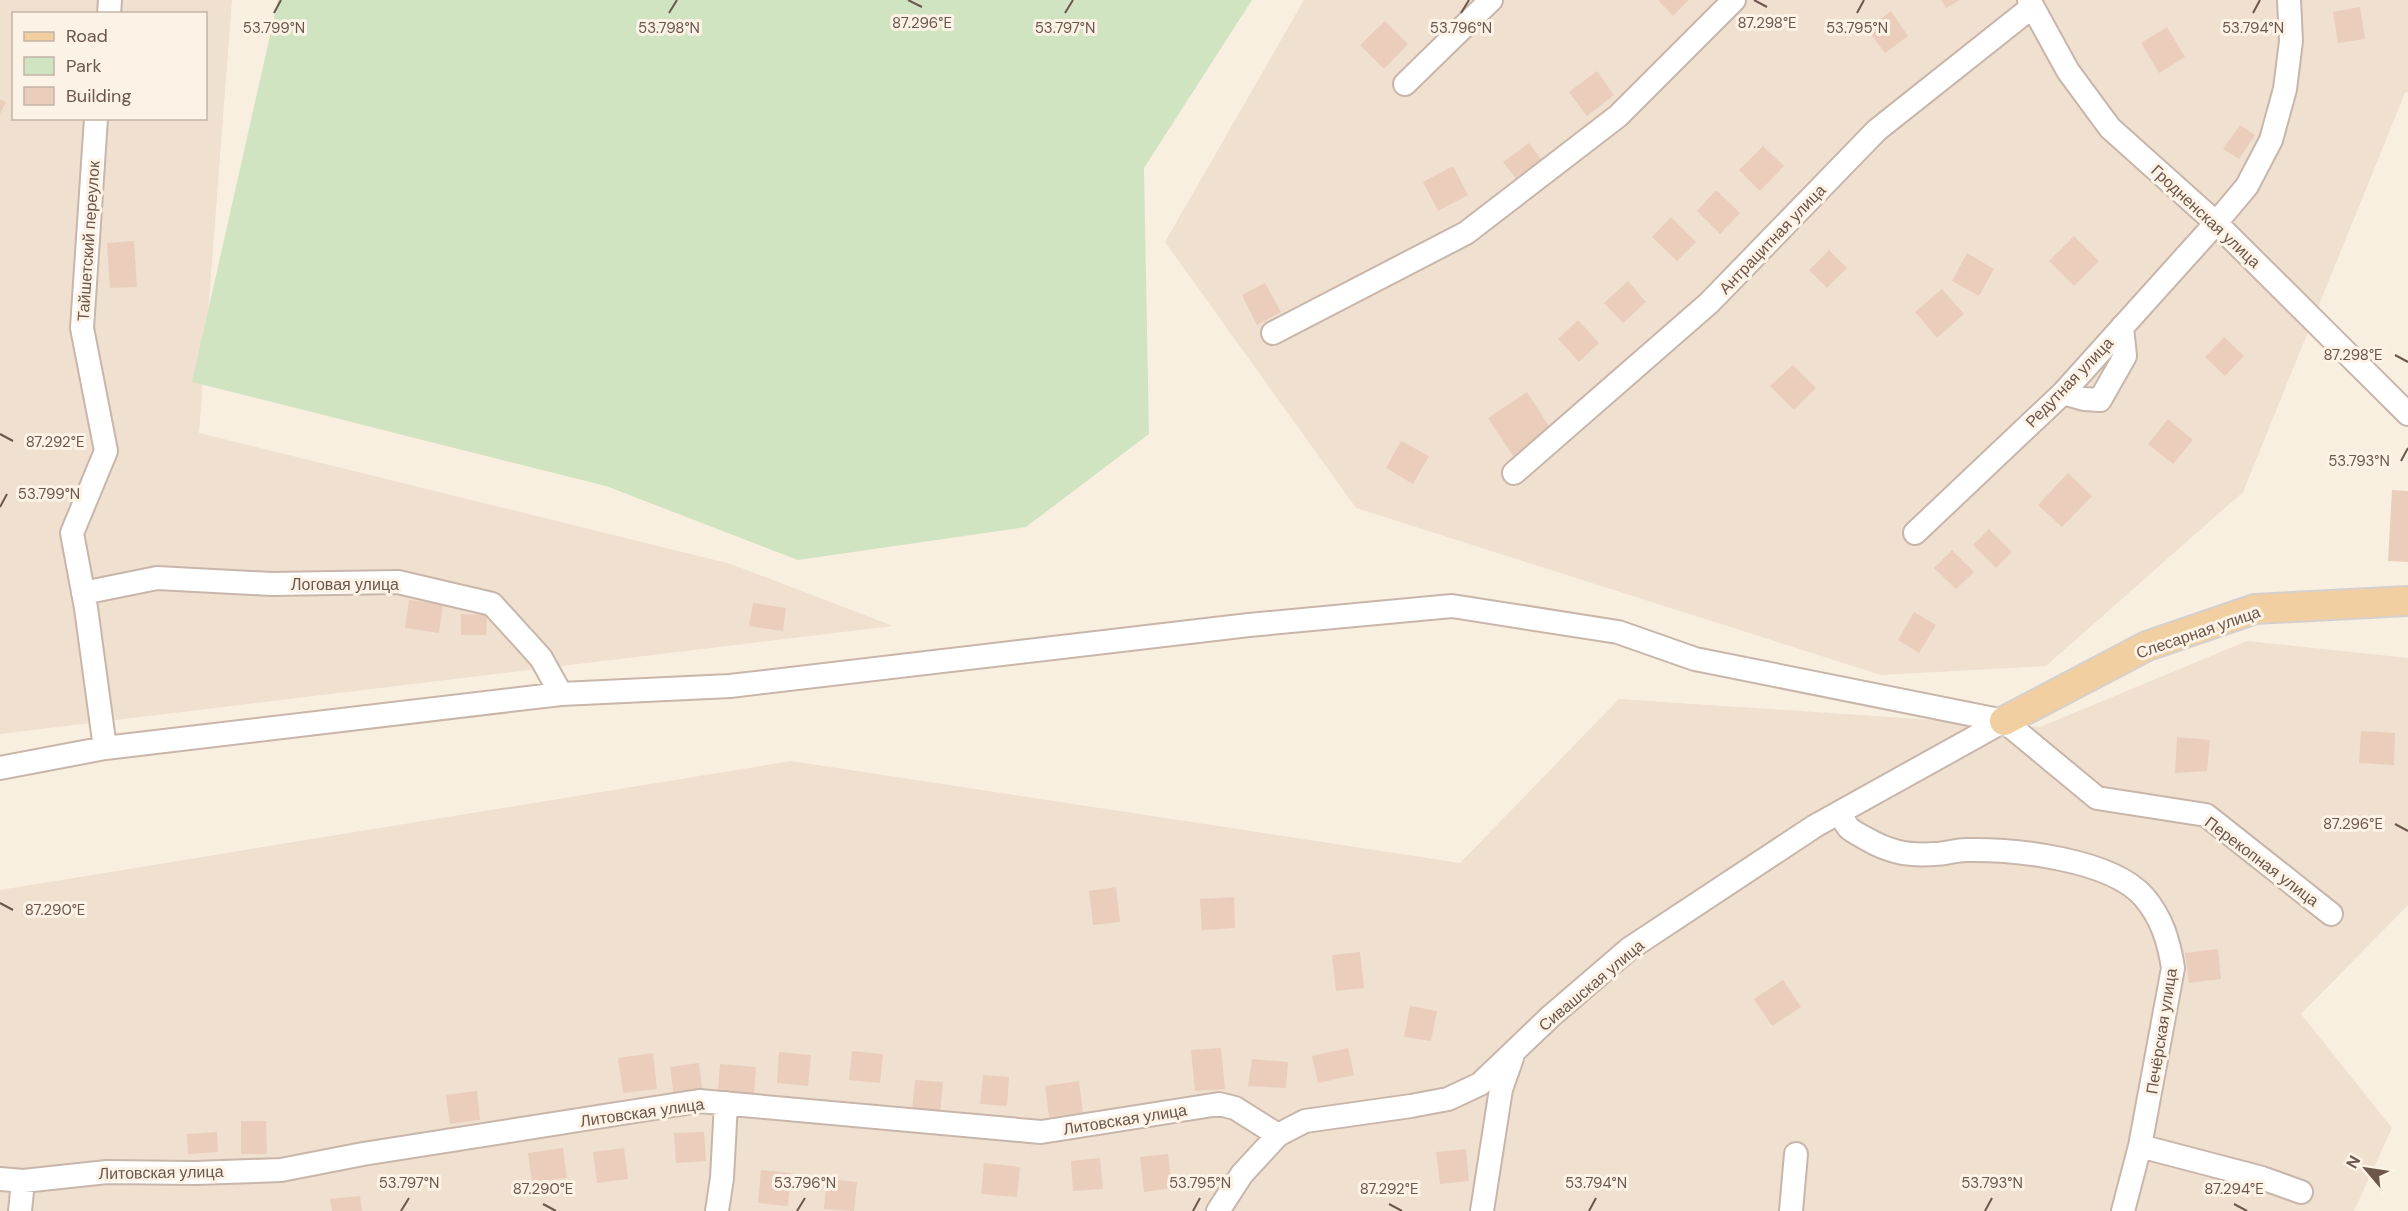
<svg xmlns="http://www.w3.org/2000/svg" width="2408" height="1211" viewBox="0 0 2408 1211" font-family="'DM Sans',sans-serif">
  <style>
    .residential { fill: #efe0d0; fill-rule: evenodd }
    .green { fill: #d1e4c2 }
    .building { fill: #ebcdbc }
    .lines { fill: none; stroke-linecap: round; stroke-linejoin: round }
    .minor-casing { stroke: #c8b6aa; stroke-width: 26 }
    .major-casing { stroke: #d6d0cd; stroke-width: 32 }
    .minor { stroke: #fff; stroke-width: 22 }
    .major { stroke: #f1cfa0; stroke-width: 28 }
    .ticks { fill: none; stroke: #6d564b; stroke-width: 2 }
    .labels { text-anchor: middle; stroke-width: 6; stroke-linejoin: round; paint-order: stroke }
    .street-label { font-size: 16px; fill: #6d564b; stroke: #fcf3e6 }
    .ticks-label { font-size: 15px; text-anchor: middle; fill: #6d564b; stroke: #fcf3e6; stroke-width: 6; stroke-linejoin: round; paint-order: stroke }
  </style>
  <rect width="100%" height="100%" fill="#f9efe1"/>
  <!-- residential -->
  <path class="residential" d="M0,0H232L199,433L731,564L893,626L0,734ZM14,14H206V118H14Z
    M1304,0H2408V92L2405,93L2243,492L2046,666L1881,675L1356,508L1165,242Z
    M2247,641L2408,658V905L2301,1014L2392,1128L2354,1211H0V890L791,761L1460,863L1619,699L2040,727Z"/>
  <!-- green -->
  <path class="green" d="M278,0H1252L1144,168L1149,434L1026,527L798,560L606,486L192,382Z"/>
  <!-- building -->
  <path class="building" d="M1658,0H1689L1673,16Z
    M1941,0H1960L1946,8Z
    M2360,7L2365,39L2338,43L2333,12Z
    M1891,11L1908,36L1885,53L1867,29Z
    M1385,21L1408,44L1384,69L1360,45Z
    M2167,27L2185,57L2159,73L2141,43Z
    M1597,71L1614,95L1587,116L1569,92Z
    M0,99L6,102L0,114Z
    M2240,125L2255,135L2239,159L2223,149Z
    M1529,143L1546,166L1521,185L1503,162Z
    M1763,146L1784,166L1760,191L1739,170Z
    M1453,166L1468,195L1438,211L1423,182Z
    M1716,190L1740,213L1720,234L1697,211Z
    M1671,217L1696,242L1677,261L1652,237Z
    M2074,236L2099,261L2074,286L2049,261Z
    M134,241L137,287L110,288L107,243Z
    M1829,250L1847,268L1827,288L1809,270Z
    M1967,253L1994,269L1979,296L1952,281Z
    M1628,281L1646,302L1623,323L1604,303Z
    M1265,283L1281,312L1257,325L1242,295Z
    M1942,289L1964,314L1937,338L1915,312Z
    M1578,320L1599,343L1579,362L1558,339Z
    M2224,337L2244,356L2225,376L2205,357Z
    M1793,365L1816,388L1794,410L1770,386Z
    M1527,392L1554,434L1515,459L1488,418Z
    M2168,419L2193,440L2173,464L2148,444Z
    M1401,441L1429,456L1413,484L1386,468Z
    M2068,473L2092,496L2062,527L2038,505Z
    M2392,490L2408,491V562L2388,561Z
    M1989,529L2012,552L1996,568L1973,545Z
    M1952,550L1974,572L1956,589L1934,568Z
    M409,600L443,604L439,633L405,628Z
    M753,603L786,608L783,631L749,626Z
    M1914,612L1936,625L1919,653L1898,640Z
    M461,614L487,615L486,635H461Z
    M2361,731L2395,733L2394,765L2359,763Z
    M2177,737L2210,740L2207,771L2175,773Z
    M1116,887L1120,922L1093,925L1089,891Z
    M1234,897L1235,928L1202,930L1200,899Z
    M2218,949L2221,979L2189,983L2185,953Z
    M1360,952L1364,988L1336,991L1332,955Z
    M1783,980L1801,1007L1772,1026L1754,999Z
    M1410,1006L1437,1011L1431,1041L1404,1037Z
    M1221,1048L1225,1089L1195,1091L1191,1050Z
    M1348,1048L1354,1075L1318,1083L1312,1056Z
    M852,1051L883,1054L880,1083L849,1080Z
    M779,1052L811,1055L808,1086L777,1083Z
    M653,1053L657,1089L623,1093L618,1058Z
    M1252,1059L1288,1062L1286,1088L1248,1086Z
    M699,1063L703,1095L674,1098L670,1067Z
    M720,1064L756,1067L754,1094L718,1090Z
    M983,1075L1009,1077L1007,1106L980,1104Z
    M915,1080L943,1082L940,1114L912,1111Z
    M1079,1081L1083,1113L1049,1117L1045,1086Z
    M477,1091L480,1120L450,1124L446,1095Z
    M241,1121H266L267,1154H241Z
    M217,1132L218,1152L188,1154L187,1134Z
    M704,1132L706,1161L676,1163L674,1133Z
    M563,1148L567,1178L532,1182L528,1153Z
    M624,1148L628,1179L597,1183L593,1152Z
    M1466,1149L1469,1181L1440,1184L1436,1152Z
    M1168,1154L1172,1188L1144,1192L1140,1157Z
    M1100,1158L1103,1189L1073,1191L1071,1161Z
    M984,1163L1020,1167L1017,1197L981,1194Z
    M761,1170L791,1173L788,1206L758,1203Z
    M827,1179L857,1182L854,1211L824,1209Z
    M360,1196L362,1211H332L330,1199Z"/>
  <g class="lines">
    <!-- minor casing -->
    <g class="minor-casing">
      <path id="minor" d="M2029,0L2068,71L2110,128L2216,223L2408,414
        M109,14L110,0
        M1405,84L1491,0
        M96,118L82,328L106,451L72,533L86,608L105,748
        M1273,333L1466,233L1618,116L1734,0
        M2063,393L2084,399L2100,400L2125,356L2122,327
        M1514,473L1709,303L1877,130L2032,7
        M1915,533L2063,393L2216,223L2247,186L2271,140L2285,89L2291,41L2289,0
        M83,593L157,578L271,584L398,582L492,604L541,658L561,694
        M0,768L105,748L561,694L730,686L1249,625L1452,606L1618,632L1695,659L2004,721L2097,798L2206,815L2331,914
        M1840,813C1843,818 1845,824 1849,828C1853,832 1860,835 1865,838C1889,852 1907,856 1935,854C1945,854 1956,850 1966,850C2014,849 2111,859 2144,897C2162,918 2169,942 2173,968L2140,1146L2123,1211
        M2140,1146L2262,1178L2301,1192
        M0,1179L23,1181L107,1172L195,1173L281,1170L363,1154L699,1101L1041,1132L1219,1104L1235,1108L1278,1135
        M20,1211L23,1181
        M717,1211L722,1178L726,1103
        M1218,1211L1242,1174L1278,1135L1305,1121L1411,1106L1448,1099L1480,1084L1551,1016L1629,949L1815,826L2004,721
        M1482,1211L1501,1089L1512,1058
        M1791,1211L1796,1154"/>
    </g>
    <!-- major casing -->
    <g class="major-casing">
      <path id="major" d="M2004,721L2147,646L2255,609L2408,601"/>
    </g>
    <!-- minor -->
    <use href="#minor" class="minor"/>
    <!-- major -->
    <use href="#major" class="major"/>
  </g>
  <!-- ticks -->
  <path class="ticks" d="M908,0L922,7M1754,0L1767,7M274,13L281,0M669,13L677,0M1065,13L1073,0M1461,13L1469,0M1857,13L1864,0M2253,13L2260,0M2395,355L2408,362M0,434L13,441M2401,461L2408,448M0,507L7,494M2395,824L2408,831M0,903L13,910M543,1204L556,1211M1389,1204L1402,1211M2234,1204L2247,1211M401,1211L409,1198M797,1211L805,1198M1193,1211L1200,1198M1589,1211L1596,1198M1985,1211L1992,1198"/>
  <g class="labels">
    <!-- street labels -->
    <g class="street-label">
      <text transform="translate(2206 216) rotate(43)" y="6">Гродненская улица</text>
      <text transform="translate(1772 239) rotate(-46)" y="6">Антрацитная улица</text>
      <text transform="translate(88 241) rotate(-86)" y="6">Тайшетский переулок</text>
      <text transform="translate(2069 382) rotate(-46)" y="6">Редутная улица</text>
      <text x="345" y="590">Логовая улица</text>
      <text transform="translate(2198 632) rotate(-19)" y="6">Слесарная улица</text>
      <text transform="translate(2262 861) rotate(37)" y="6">Перекопная улица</text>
      <text transform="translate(1591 985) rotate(-40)" y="6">Сивашская улица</text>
      <text transform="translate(2161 1031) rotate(-81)" y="6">Печёрская улица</text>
      <text transform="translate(642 1112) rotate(-8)" y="6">Литовская улица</text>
      <text transform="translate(1125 1119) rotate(-9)" y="6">Литовская улица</text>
      <text transform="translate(161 1172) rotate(-1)" y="6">Литовская улица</text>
    </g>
  </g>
  <g class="ticks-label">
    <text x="1767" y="28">87.298°E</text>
    <text x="922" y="28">87.296°E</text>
    <text x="274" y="33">53.799°N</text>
    <text x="669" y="33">53.798°N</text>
    <text x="1065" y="33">53.797°N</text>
    <text x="1461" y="33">53.796°N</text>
    <text x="1857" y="33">53.795°N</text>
    <text x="2253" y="33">53.794°N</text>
    <text x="2353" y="360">87.298°E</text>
    <text x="55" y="447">87.292°E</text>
    <text x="2359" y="466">53.793°N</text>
    <text x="49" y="499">53.799°N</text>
    <text x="2353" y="829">87.296°E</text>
    <text x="55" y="915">87.290°E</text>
    <text x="409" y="1188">53.797°N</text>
    <text x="805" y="1188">53.796°N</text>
    <text x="1200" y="1188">53.795°N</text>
    <text x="1596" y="1188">53.794°N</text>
    <text x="1992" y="1188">53.793°N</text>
    <text x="543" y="1194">87.290°E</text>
    <text x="1389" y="1194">87.292°E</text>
    <text x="2234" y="1194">87.294°E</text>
  </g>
  <!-- legend -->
  <rect x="12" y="12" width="195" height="108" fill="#fcf3e6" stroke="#c3b4a8" stroke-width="1.5"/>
  <rect x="24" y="32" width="30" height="9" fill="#f1cfa0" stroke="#c3b4a8" stroke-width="1.5"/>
  <text x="66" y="42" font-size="18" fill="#6d564b">Road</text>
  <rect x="24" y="57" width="30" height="18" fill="#d1e4c2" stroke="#c3b4a8" stroke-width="1.5"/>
  <text x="66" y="72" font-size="18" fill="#6d564b">Park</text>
  <rect x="24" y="87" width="30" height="18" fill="#ebcdbc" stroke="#c3b4a8" stroke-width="1.5"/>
  <text x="66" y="102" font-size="18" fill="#6d564b">Building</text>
  <!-- north arrow -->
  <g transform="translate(2366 1169) rotate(299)" stroke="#fcf3e6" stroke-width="4.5" paint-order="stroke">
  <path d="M0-4.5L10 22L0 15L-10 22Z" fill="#6d564b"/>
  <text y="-9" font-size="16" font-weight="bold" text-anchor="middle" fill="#6d564b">N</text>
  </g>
</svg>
